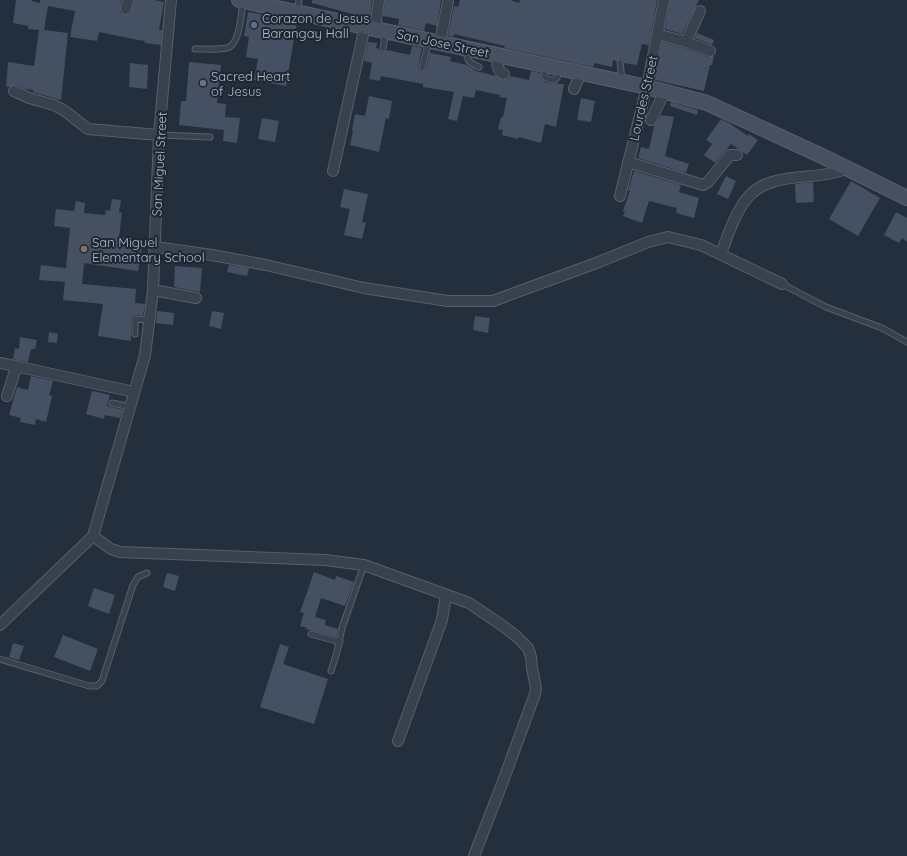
<svg xmlns="http://www.w3.org/2000/svg" width="907" height="856" viewBox="0 0 907 856" font-family="Quicksand,sans-serif">
  <style>
    .building { fill: #455162 }
    .lines { fill: none; stroke-linecap: round; stroke-linejoin: round }
    .lane-casing { stroke: #565f6c; stroke-width: 7 }
    .street-casing { stroke: #565f6c; stroke-width: 12 }
    .secondary-casing { stroke: #565f6c; stroke-width: 16 }
    .lane { stroke: #38414e; stroke-width: 5 }
    .street { stroke: #38414e; stroke-width: 10 }
    .secondary { stroke: #465061; stroke-width: 14 }
    .service-dot { fill: #5c6f8a; stroke: #1d2633; stroke-width: 1.5 }
    .worship-dot { fill: #6b7280; stroke: #1d2633; stroke-width: 1.5 }
    .education-dot { fill: #8d6e63; stroke: #1d2633; stroke-width: 1.5 }
    .labels { text-anchor: middle; stroke-width: 4; stroke-linejoin: round; paint-order: stroke }
    .poi-label { font-size: 13px; fill: #b4bcc9; stroke: #1d2633; text-anchor: start }
    .street-label { font-size: 13px; fill: #b4bcc9; stroke: #1d2633 }
  </style>
  <rect width="100%" height="100%" fill="#242f3e"/>
  <!-- building -->
  <path class="building" d="M16,0H32V1L40,3V0H121L120,11L121,13L125,15L131,13L134,0H154L164,2L159,30H162L161,45L144,43L145,41L138,40L99,32L97,41L70,37L75,11L48,6L44,30L68,33L61,100L33,92V90L25,89L16,85L6,87L8,62L34,66L39,30L28,29V26L13,23Z
    M312,0H372L370,19L312,3Z
    M385,0H441L437,26L426,23L424,31L398,25L399,19L383,16Z
    M460,0H510L519,3L520,0H657L649,45L642,44L637,65L624,63L623,59L620,58L616,61L613,60L612,67L594,63L593,67L504,48L505,46L454,34L453,37L448,35L454,6L458,7Z
    M670,0H699L682,34L665,29Z
    M248,12L297,21L286,86L254,80L258,59L246,57L249,37L244,36Z
    M697,33L714,40L712,45L695,38Z
    M368,42L377,43L376,48L379,49L380,52L383,53L387,50L410,55L412,46L422,48L418,67L419,71L421,72L426,69L430,53L451,57L450,61L467,65L476,71L496,76L504,80L508,79L510,76L529,80L531,71L540,73L541,78L546,83L564,84L556,127L545,124L541,143L519,137L518,139L502,135L503,130L498,129L501,117H503L507,98L499,97L500,95L476,90L474,98L463,96L457,121L448,119L454,92L423,87V84L381,76L380,81L369,79L372,63L364,61Z
    M662,42L684,48L708,57L714,56L712,65H710L704,91L655,80Z
    M189,62L221,65L217,103L226,104L225,117L240,118L237,143L223,141L224,130L179,125L181,101H186Z
    M130,63L148,65L147,89L129,87Z
    M369,96L392,101L389,119L386,118L379,152L350,145L353,131L352,130L355,114L365,116Z
    M581,98L595,101L591,122L577,120Z
    M671,102L698,110L697,115L670,106Z
    M661,115L674,117L665,156L689,164L686,173L638,158L641,147L649,149L654,126Z
    M262,118L279,121L275,142L258,139Z
    M721,119L729,123L748,136L749,134L758,140L747,155L731,144L715,163L704,155L712,144L706,140Z
    M634,171L681,185L679,192L699,198L694,218L676,213L677,208L649,201L642,223L623,216L625,211H623L630,191H628Z
    M726,176L736,181L728,199L717,194Z
    M851,181L880,198L858,236L829,219Z
    M813,182L814,202L796,203L795,184Z
    M344,189L368,194L362,222H366L362,239L344,235L350,209L340,207Z
    M112,199L121,200L119,212L122,213L119,237L143,240L138,271L84,263L82,284L136,289L135,303L145,304L143,316L135,315L131,317V341L98,336L103,304L63,300L65,282L39,280L41,265L66,268L70,228L54,226L56,209L74,211L76,201L85,203L84,213L105,215L106,210L110,211Z
    M896,212L907,218V242L902,238L899,243L884,235Z
    M229,265L249,268L247,276L227,272Z
    M175,266L202,268L200,292L174,287Z
    M157,311L174,313L173,325L156,323Z
    M212,311L224,313L221,329L209,326Z
    M475,316L490,318L488,333L473,330Z
    M49,332L58,334L57,343L48,342Z
    M20,337L37,340L35,349H31L28,362L13,359L15,348L19,349Z
    M31,376L53,381L49,395L52,396L46,422L36,419L35,425L20,422L21,418L9,415L17,387L28,390Z
    M92,391L110,395L107,406L123,410L120,418L105,415L104,419L86,414Z
    M314,572L335,580L336,576L354,582L345,606L321,598L315,617L326,620L325,625L338,629L336,637L309,630L306,629L307,628L300,626L304,613L300,612Z
    M167,573L179,576L175,591L163,587Z
    M94,588L115,595L109,614L88,606Z
    M63,635L98,649L90,671L54,657Z
    M13,643L24,646L19,660L9,657Z
    M280,644L289,647L283,664L328,679L314,724L260,707Z"/>
  <g class="lines">
    <!-- lane casing -->
    <g class="lane-casing">
      <path id="lane" d="M297,11L299,0
        M195,49C205,49 217,50 227,48C240,45 241,14 243,2
        M383,49L386,31
        M466,49C467,61 468,62 479,67
        M620,62L622,80
        M545,66L544,76C547,80 550,80 555,80L557,78L560,69
        M422,68L429,41
        M159,135L210,137
        M782,284L826,307L882,328L907,342
        M135,334V319L149,320
        M112,403L130,407
        M311,634L340,642
        M0,659L89,686H97L102,681L133,585L138,577L147,573
        M331,671L337,652L342,628L364,565"/>
    </g>
    <!-- street casing -->
    <g class="street-casing">
      <path id="street" d="M126,9L128,0
        M375,28L379,0
        M657,34L686,42L710,51
        M440,42L448,2
        M686,42L700,11
        M498,55C497,62 496,71 504,74
        M574,89L581,73
        M14,91L29,98L54,105L65,111L88,129L159,135
        M651,120L665,91
        M628,162L703,185L708,182L730,155H737
        M333,171L365,26
        M620,196L647,87L664,0
        M155,247L212,255L266,265L364,288L448,301H493L599,262L648,242L668,237L701,245L782,284
        M721,254C727,237 736,210 749,196C769,174 805,179 833,173C838,172 843,170 847,168
        M153,290L196,298
        M0,363L20,367
        M7,396L15,371L20,367L134,392
        M93,536L111,549L120,552L325,560L364,565L469,603L503,626L516,636L528,648L531,657L532,668L536,688L535,694L502,784L474,856
        M93,536L145,355L153,290L159,135L171,0
        M0,625L93,536
        M398,741L442,620L446,595"/>
    </g>
    <!-- secondary casing -->
    <g class="secondary-casing">
      <path id="secondary" d="M239,0L647,87L707,103L824,157L907,198"/>
    </g>
    <!-- lane -->
    <use href="#lane" class="lane"/>
    <!-- street -->
    <use href="#street" class="street"/>
    <!-- secondary -->
    <use href="#secondary" class="secondary"/>
  </g>
  <!-- markers -->
  <circle class="service-dot" cx="254" cy="25" r="4"/>
  <circle class="worship-dot" cx="203" cy="83" r="4"/>
  <circle class="education-dot" cx="84" cy="249" r="4"/>
  <g class="labels">
    <!-- poi labels -->
    <g class="poi-label">
      <text x="262" y="23">Corazon de Jesus<tspan x="262" dy="15">Barangay Hall</tspan></text>
      <text x="211" y="81">Sacred Heart<tspan x="211" dy="15">of Jesus</tspan></text>
      <text x="92" y="247">San Miguel<tspan x="92" dy="15">Elementary School</tspan></text>
    </g>
    <!-- street labels -->
    <g class="street-label">
      <text transform="translate(443 43) rotate(12)" y="5">San Jose Street</text>
      <text transform="translate(643 98) rotate(-77)" y="5">Lourdes Street</text>
      <text transform="translate(159 164) rotate(-87)" y="5">San Miguel Street</text>
    </g>
  </g>
</svg>
